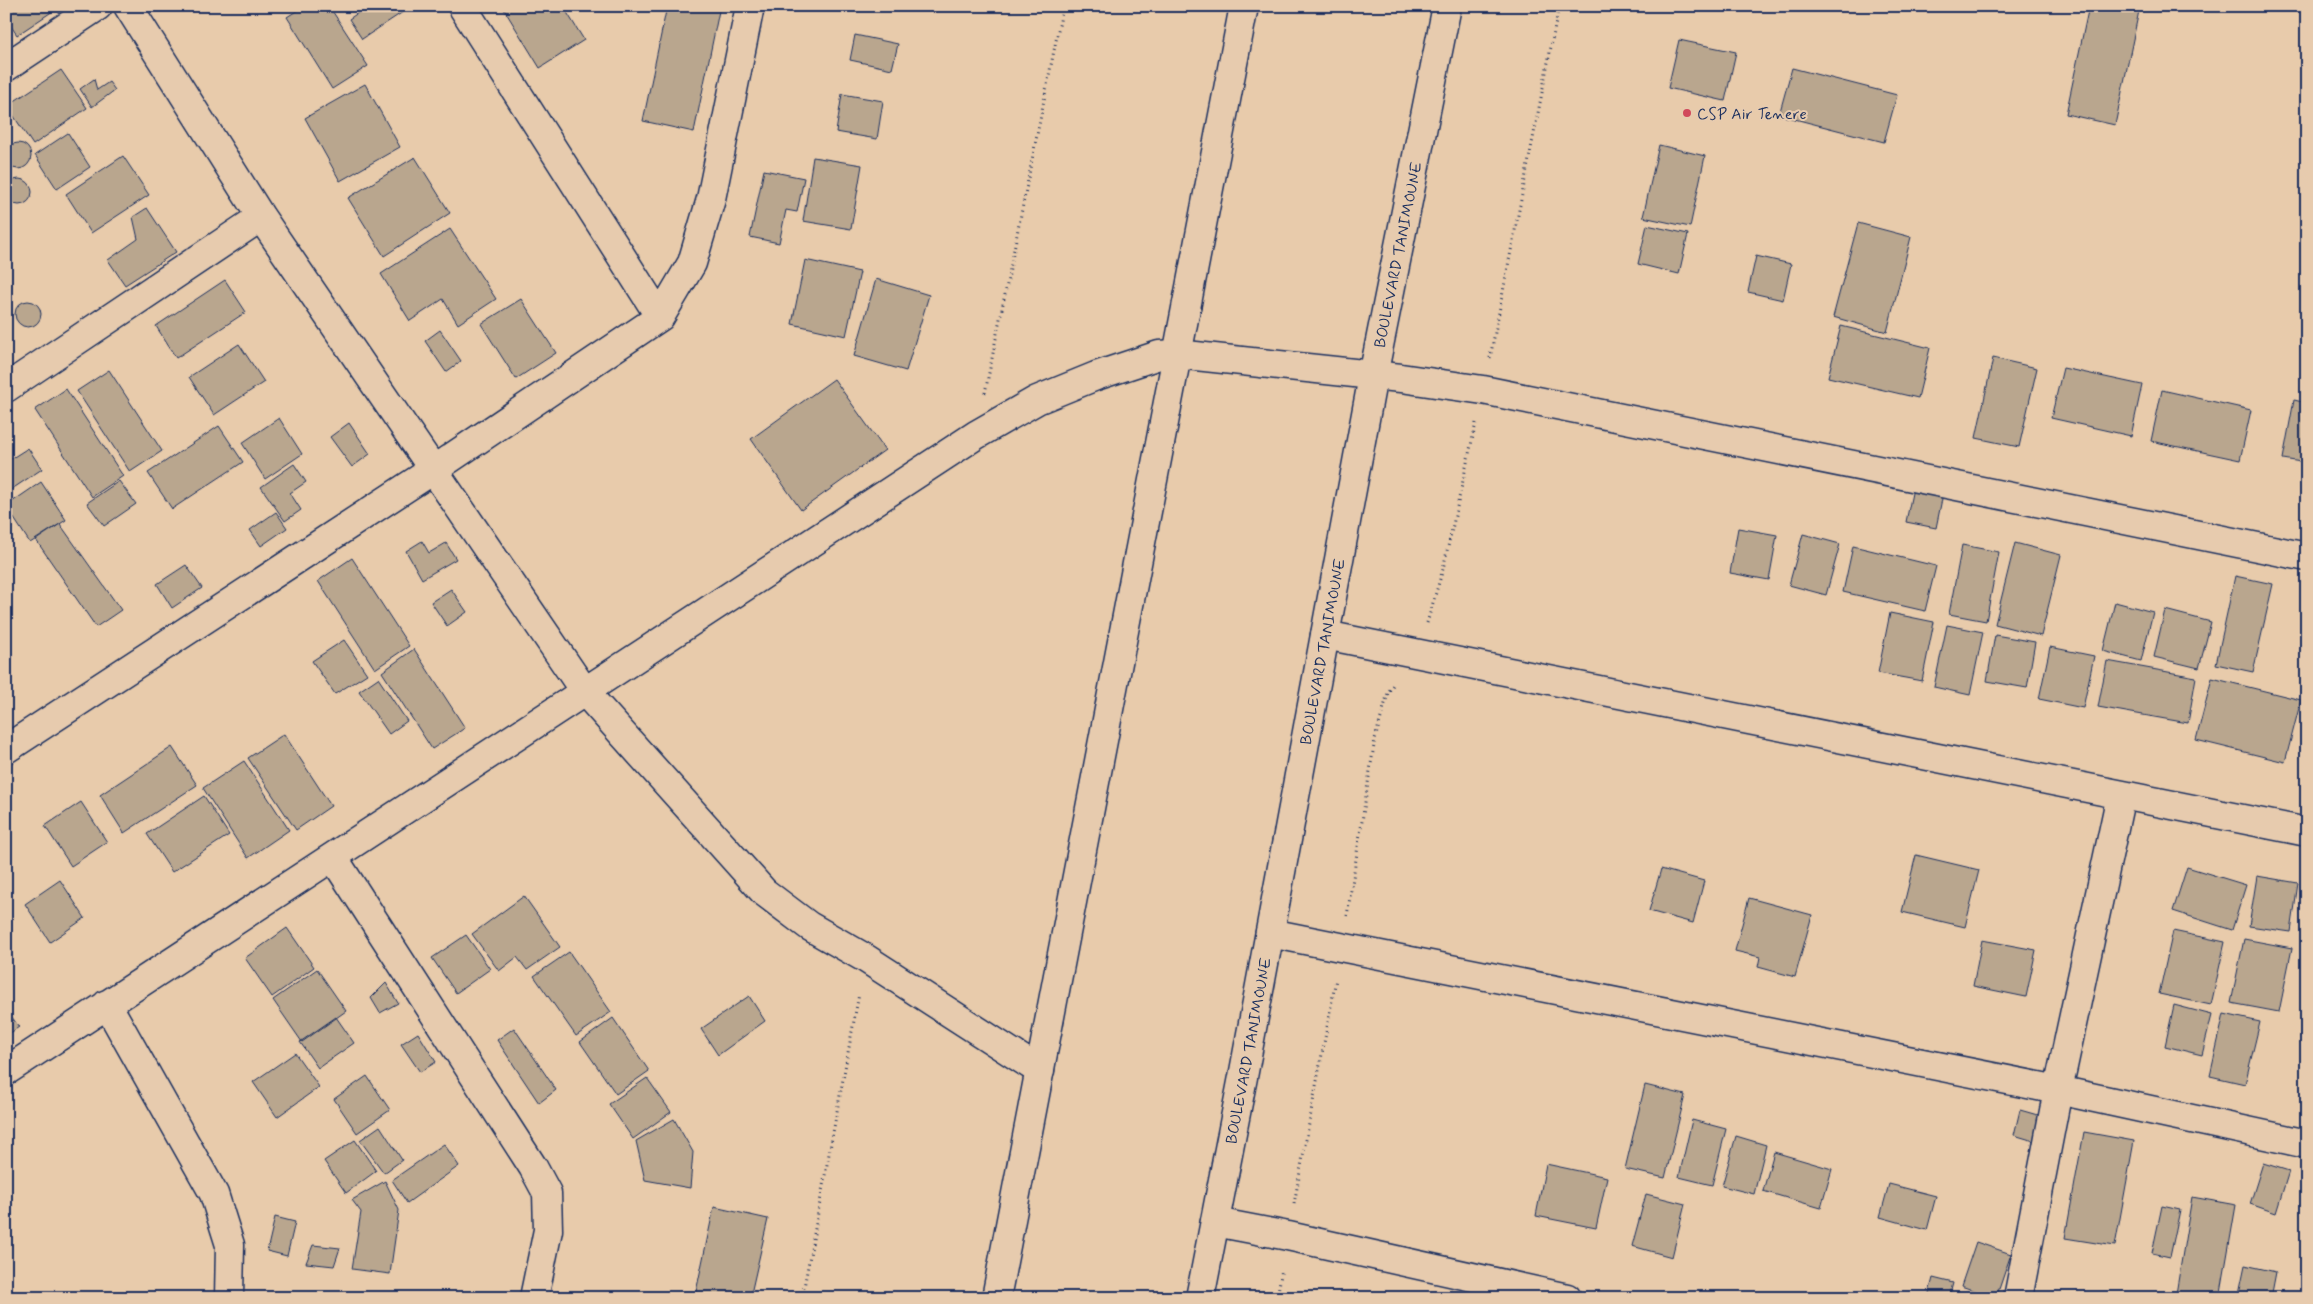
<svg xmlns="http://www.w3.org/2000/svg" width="2313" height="1304" viewBox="0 0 2313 1304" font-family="Mynerve,sans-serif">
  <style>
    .building { fill: #b9a68e; stroke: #1b2f5e }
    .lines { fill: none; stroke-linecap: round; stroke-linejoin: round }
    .minor-casing { stroke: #1b2f5e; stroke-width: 31 }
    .major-casing { stroke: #1b2f5e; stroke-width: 31 }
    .path { stroke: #1b2f5e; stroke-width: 3; stroke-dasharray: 1 4; stroke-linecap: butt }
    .minor { stroke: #e7cbae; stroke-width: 28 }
    .major { stroke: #e7cbae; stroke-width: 28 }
    .poi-dot { fill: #d1495b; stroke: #e7cbae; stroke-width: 2 }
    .labels { text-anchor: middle; stroke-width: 4; stroke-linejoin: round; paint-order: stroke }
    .poi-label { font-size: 16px; fill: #1b2f5e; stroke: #e7cbae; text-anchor: start }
    .street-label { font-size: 16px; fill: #1b2f5e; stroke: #e7cbae }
  </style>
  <rect width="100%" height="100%" fill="#e8cbab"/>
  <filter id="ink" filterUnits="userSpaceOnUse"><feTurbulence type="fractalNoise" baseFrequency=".02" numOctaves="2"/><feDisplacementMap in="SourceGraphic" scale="10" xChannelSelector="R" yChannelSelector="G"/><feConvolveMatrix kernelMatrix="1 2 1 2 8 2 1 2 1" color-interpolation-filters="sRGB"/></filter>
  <g filter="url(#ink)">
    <!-- building -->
    <path class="building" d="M10,6H54L56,9L17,35L6,19V9Z
      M304,6H329L368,66L332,89L287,17Z
      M368,6H412L362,39L349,19Z
      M502,6H563L584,40L540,68Z
      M667,6H720L694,132L643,121Z
      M2089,6H2140L2115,125L2066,114Z
      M2231,6H2256V10Z
      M855,35L898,44L892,69L850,60Z
      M1679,40L1736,52L1725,101L1668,88Z
      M1792,68L1897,95L1884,142L1779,115Z
      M61,70L87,108L33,145L7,106Z
      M94,79L97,90L109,82L115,90L92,107L80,89Z
      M365,84L400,147L340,181L305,118Z
      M842,94L883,101L877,139L836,132Z
      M68,133L90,167L57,189L35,155Z
      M5 156a13 13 0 1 1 26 0a13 13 0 1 1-26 0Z
      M1659,145L1705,156L1690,227L1643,217Z
      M123,156L149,195L91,233L66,194Z
      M415,157L450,213L384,256L348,198Z
      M813,157L862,165L851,229L803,221Z
      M764,170L804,178L797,212L786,210L779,243L750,237Z
      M6 192a13 13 0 1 1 26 0a13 13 0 1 1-26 0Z
      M147,208L176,252L125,285L108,260L138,239L133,217Z
      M1858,223L1911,237L1887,332L1833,317Z
      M1647,225L1688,234L1679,274L1638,264Z
      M450,229L496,299L458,324L443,299L410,321L381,274Z
      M1756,256L1791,264L1783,300L1748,292Z
      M805,260L860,272L846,336L792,324Z
      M876,279L929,295L906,371L854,356Z
      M225,280L246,312L176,358L156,326Z
      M521,299L556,353L516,379L481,324Z
      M15 314a13 13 0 1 1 26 0a13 13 0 1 1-26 0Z
      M1841,326L1930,348L1918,398L1828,377Z
      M440,330L461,361L446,372L425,341Z
      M239,344L264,382L214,415L189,377Z
      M1993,358L2037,368L2019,447L1976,438Z
      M2063,368L2142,385L2131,436L2051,418Z
      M109,370L162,451L130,472L77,391Z
      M834,379L885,450L801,510L751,439Z
      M66,389L123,476L92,497L35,410Z
      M2162,390L2251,410L2240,460L2151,441Z
      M2294,400L2307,403V463L2283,459Z
      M279,418L302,454L265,479L242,443Z
      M349,423L370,454L352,467L330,437Z
      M219,426L243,462L172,509L148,473Z
      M28,448L42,469L6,493V462Z
      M294,464L306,482L290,493L301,510L285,521L261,487Z
      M119,481L136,504L104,526L87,503Z
      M41,482L66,520L30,543L6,506Z
      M1913,488L1943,494L1936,528L1906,522Z
      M276,512L287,528L261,546L250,530Z
      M60,524L121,610L96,627L36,540Z
      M1738,528L1777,535L1769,580L1730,573Z
      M1803,534L1840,544L1826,595L1789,585Z
      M422,541L429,553L446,543L456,559L422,579L406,551Z
      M2015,543L2061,555L2041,636L1995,624Z
      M1962,545L1999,552L1986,621L1949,614Z
      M1853,546L1936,566L1925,611L1843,592Z
      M352,558L409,646L375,669L318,581Z
      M186,565L202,588L172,608L157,584Z
      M2235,576L2273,584L2253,672L2216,664Z
      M451,589L467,612L447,626L431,602Z
      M2115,602L2153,612L2141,661L2103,651Z
      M2165,610L2211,622L2199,668L2154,657Z
      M1890,613L1934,622L1922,681L1878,673Z
      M1947,625L1983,632L1970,695L1934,687Z
      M1995,635L2035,642L2027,688L1987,681Z
      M344,640L367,674L335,694L312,661Z
      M2050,647L2094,656L2083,708L2039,699Z
      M414,649L465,728L432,749L382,672Z
      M2107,661L2196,677L2188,723L2098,707Z
      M378,678L407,721L389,734L359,691Z
      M2212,678L2301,700L2285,762L2196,740Z
      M284,734L331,806L296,830L248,758Z
      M172,747L197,785L124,833L100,795Z
      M244,761L289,830L248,858L203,788Z
      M204,796L229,835L172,872L147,834Z
      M81,802L107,842L71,866L45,826Z
      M1916,855L1979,870L1965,927L1902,912Z
      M2187,867L2246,885L2232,930L2173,911Z
      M1661,869L1704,881L1693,923L1649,911Z
      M2257,876L2298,883L2291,932L2249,926Z
      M60,880L85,918L50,942L25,904Z
      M524,896L560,947L527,970L517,957L499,971L472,934Z
      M1749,898L1812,915L1795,977L1758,967L1760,957L1735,951Z
      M287,928L314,967L272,997L245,958Z
      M2173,931L2225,942L2211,1005L2159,994Z
      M466,935L490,969L456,993L432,958Z
      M2244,939L2292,948L2279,1012L2231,1003Z
      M1982,940L2036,950L2026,997L1973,986Z
      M569,952L611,1012L576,1036L534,976Z
      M317,969L346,1011L302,1042L273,1000Z
      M386,983L398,1003L380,1013L371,998Z
      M749,996L765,1021L718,1055L701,1029Z
      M2174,1005L2212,1015L2202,1055L2165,1046Z
      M6,1009L19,1027L6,1036Z
      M2224,1014L2260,1022L2245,1084L2210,1076Z
      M336,1017L354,1043L318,1068L300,1042Z
      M613,1018L649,1071L616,1094L580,1042Z
      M514,1028L556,1090L539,1103L497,1040Z
      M418,1033L436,1062L420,1072L401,1044Z
      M295,1053L319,1087L277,1117L253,1082Z
      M367,1076L390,1110L357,1133L334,1099Z
      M647,1078L671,1112L633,1139L609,1104Z
      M1645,1085L1685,1095L1665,1178L1625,1169Z
      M2020,1110L2041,1116L2034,1141L2014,1135Z
      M674,1119L693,1152L690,1188L645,1180L636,1141Z
      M1692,1120L1726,1129L1712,1185L1679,1177Z
      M380,1126L402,1160L384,1173L360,1140Z
      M2084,1132L2134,1141L2115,1246L2065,1238Z
      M1736,1136L1766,1145L1754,1194L1722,1186Z
      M355,1140L376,1171L346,1193L324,1161Z
      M444,1144L459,1166L407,1203L392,1180Z
      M1774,1152L1832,1169L1821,1208L1763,1191Z
      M2263,1163L2289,1171L2276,1213L2250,1204Z
      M1546,1164L1607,1177L1596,1228L1536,1216Z
      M385,1181L399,1210L390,1274L352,1269L361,1212L352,1200Z
      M1889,1184L1936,1196L1927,1230L1880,1217Z
      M1646,1194L1685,1204L1672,1257L1632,1246Z
      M2192,1197L2236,1205L2220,1298H2199L2176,1294Z
      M2162,1206L2180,1210L2170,1257L2152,1253Z
      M714,1207L768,1219L750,1298H722L696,1292Z
      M275,1217L295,1222L287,1256L267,1251Z
      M1976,1242L2011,1254L1996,1298L1961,1286Z
      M313,1245L340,1248L334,1266L306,1263Z
      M2245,1265L2276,1272L2271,1298H2238Z
      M1933,1278L1953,1283L1949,1298L1928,1297Z"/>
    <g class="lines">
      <!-- minor casing -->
      <g class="minor-casing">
        <path id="minor" d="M128,6L261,217L585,692L764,892L809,926L865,958L1040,1071
          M462,6L660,317
          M6,67L98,6
          M6,388L261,217
          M1325,635L2307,832
          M6,749L433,470L660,317L692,263L711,199L750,6
          M333,857L533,1167L547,1193L548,1230L534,1298
          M1270,933L2058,1090L2307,1144
          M107,1004L214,1194L230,1245L229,1298
          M6,1071L976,435L1037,400L1096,376L1159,355L1177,354L1401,378L1483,390L2307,557
          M1215,1222L1288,1236L1567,1298
          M2018,1298L2058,1090L2121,795"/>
      </g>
      <!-- major casing -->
      <g class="major-casing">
        <g id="major">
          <path d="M996,1298L1244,6"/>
          <path id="s1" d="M1200,1298L1243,1077L1373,376L1447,6"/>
        </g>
      </g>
      <!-- path -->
      <path class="path" d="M1490,358L1559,6
        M985,393L1063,6
        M1427,623L1443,569L1476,423
        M1347,916L1375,739L1388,693L1394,683
        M1294,1204L1336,979
        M802,1298L859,994
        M1277,1298L1282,1269"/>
      <!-- minor -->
      <use href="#minor" class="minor"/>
      <!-- major -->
      <use href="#major" class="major"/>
    </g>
  </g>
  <!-- markers -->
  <circle class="poi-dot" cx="1687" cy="113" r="5"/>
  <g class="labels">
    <!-- poi labels -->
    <g class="poi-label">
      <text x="1697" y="119">CSP Air Tenere</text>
    </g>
    <!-- street labels -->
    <g class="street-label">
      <text dy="6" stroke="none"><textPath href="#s1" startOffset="1062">BOULEVARD TANIMOUNE</textPath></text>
      <text dy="6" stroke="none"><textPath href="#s1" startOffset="658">BOULEVARD TANIMOUNE</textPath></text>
      <text dy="6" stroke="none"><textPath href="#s1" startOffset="252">BOULEVARD TANIMOUNE</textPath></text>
    </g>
  </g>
  <!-- margin -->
  <rect width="2313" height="1304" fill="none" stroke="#e7cbae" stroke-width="25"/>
  <rect x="12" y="12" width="2288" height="1279" fill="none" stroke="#1b2f5e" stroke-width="2" filter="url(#ink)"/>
</svg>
